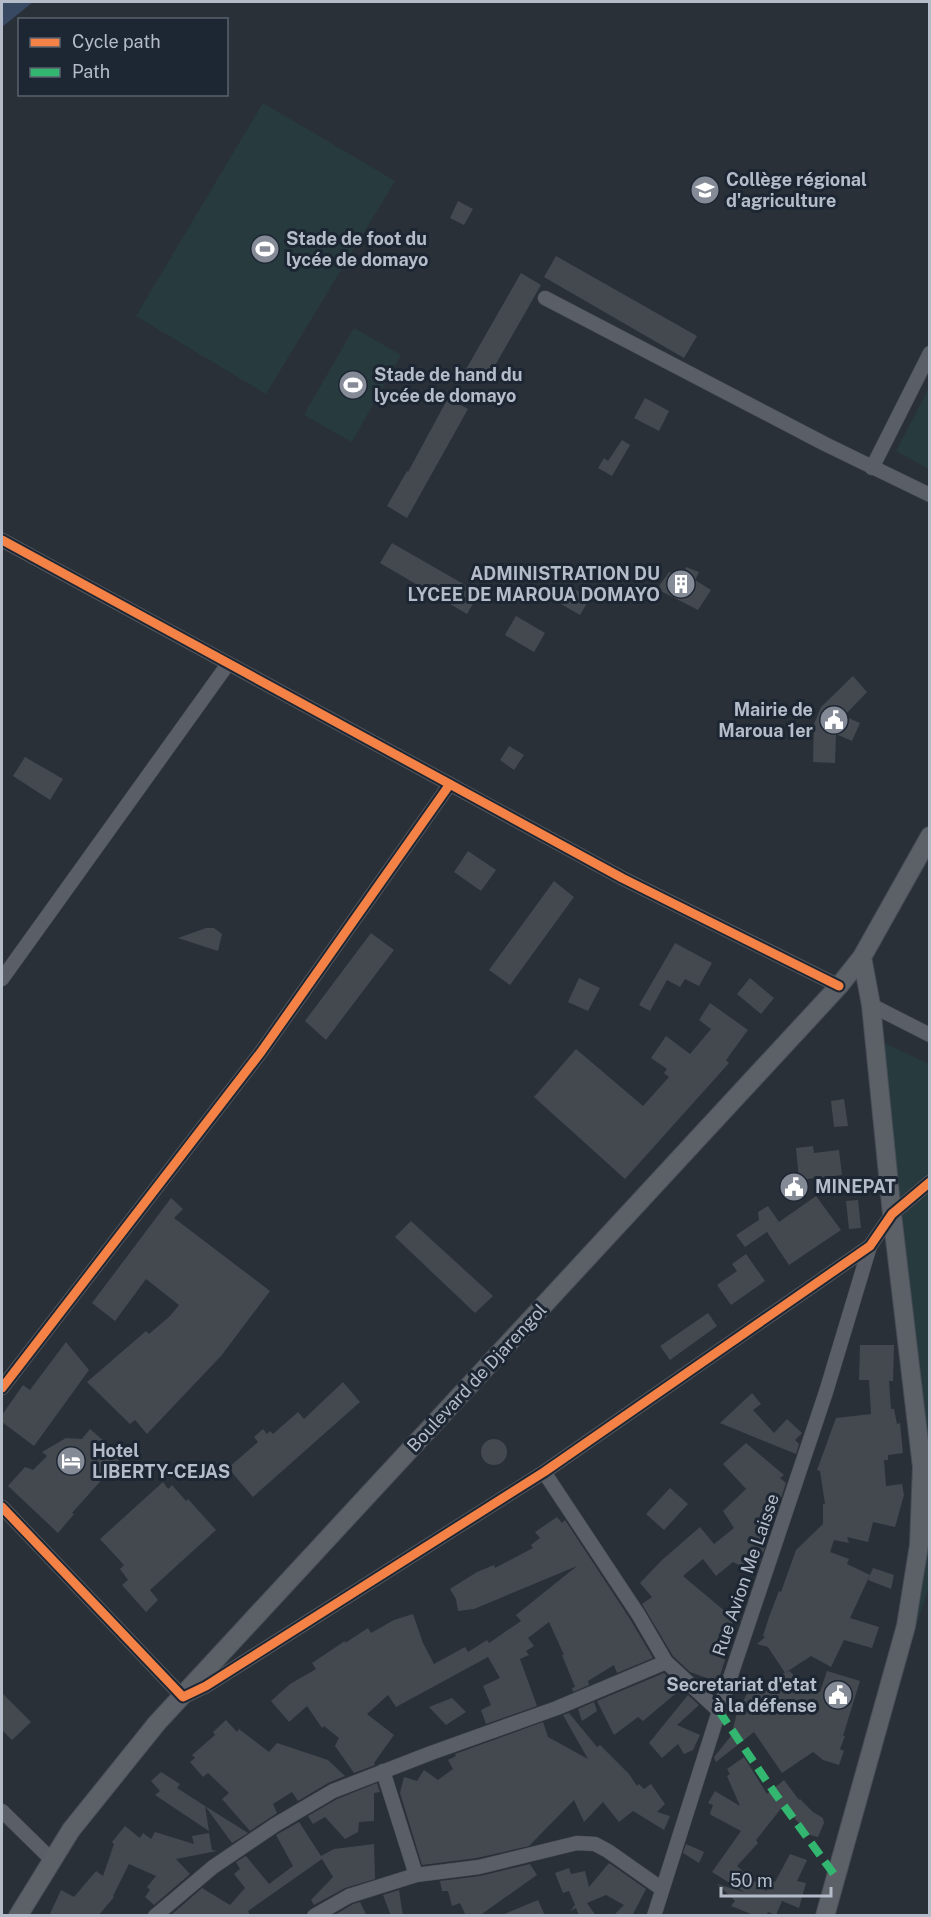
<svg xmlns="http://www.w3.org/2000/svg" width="931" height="1917" viewBox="0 0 931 1917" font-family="'Public Sans',sans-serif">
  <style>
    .green { fill: #273a3e }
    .water { fill: #384963 }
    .building { fill: #444950 }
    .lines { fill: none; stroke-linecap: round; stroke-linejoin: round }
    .minor-casing { stroke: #484c53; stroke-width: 15 }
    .major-casing { stroke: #484c55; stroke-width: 20 }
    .minor { stroke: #5a5e66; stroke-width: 14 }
    .major { stroke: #5c6168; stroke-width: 18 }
    .quiet { stroke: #33b770; stroke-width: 8; stroke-dasharray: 15 8; stroke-linecap: butt }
    .cycleway-casing { stroke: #1d2633; stroke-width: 13 }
    .cycleway { stroke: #f48246; stroke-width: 9 }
    .labels { text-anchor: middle; stroke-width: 6; stroke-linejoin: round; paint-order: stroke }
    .poi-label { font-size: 18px; font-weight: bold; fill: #b4bcc9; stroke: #1d2633; text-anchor: start }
    .street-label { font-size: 18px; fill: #b4bcc9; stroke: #1d2633 }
  </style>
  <rect width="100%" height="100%" fill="#2a3038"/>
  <!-- green -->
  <path class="green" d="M263,103L395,181L266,394L136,316Z
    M354,328L401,355L352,442L304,415Z
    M929,388V469L896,451Z
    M880,1041L929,1064V1443Z
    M929,1488V1587L914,1633Z"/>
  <!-- water -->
  <path class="water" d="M2,2H33L2,27Z"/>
  <!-- building -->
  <path class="building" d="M458,201L473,209L464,225L450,218Z
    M556,256L697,336L684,358L544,277Z
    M521,273L541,285L485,383L465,371Z
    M448,398L468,409L407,518L387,506L407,471L408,472Z
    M645,398L669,411L659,431L634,418Z
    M622,440L630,445L612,476L598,468L604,458L608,461Z
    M392,543L479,593L467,614L380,563Z
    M686,567L699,572L695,580L711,590L698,610L657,589L669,572L683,576Z
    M571,587L590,598L580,615L561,604Z
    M516,616L545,633L534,652L505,635Z
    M853,676L867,692L844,716L860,723L852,741L836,734L835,763L813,762L814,724L821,707Z
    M509,746L524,755L514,770L500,760Z
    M25,757L63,779L50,800L13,776Z
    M468,851L496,870L481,891L454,872Z
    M554,881L574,897L510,985L489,970Z
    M206,928H214L222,934L218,951L178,938Z
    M371,933L394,950L326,1040L305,1021Z
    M675,943L712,963L699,986L685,979L680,987L667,980L650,1011L639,1005Z
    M579,978L600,988L588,1011L568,1002Z
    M750,978L774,998L761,1014L737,994Z
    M710,1003L748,1030L726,1060L729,1063L625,1179L534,1097L576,1049L643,1106L669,1077L664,1073L667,1069L651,1058L666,1036L690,1054L711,1029L699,1020Z
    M844,1099L848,1126L834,1127L831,1101Z
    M813,1146L814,1153L839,1150L842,1175L799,1180L796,1148Z
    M816,1196L841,1230L789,1265L767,1232L745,1247L736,1235L759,1220L758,1212L768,1206L779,1222Z
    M171,1198L183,1209L174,1218L270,1291L221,1356L147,1434L135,1420L130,1424L87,1382L146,1331L149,1334L170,1316L179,1305L146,1279L115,1321L92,1303Z
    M858,1200L861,1228L849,1229L846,1201Z
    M411,1221L493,1296L475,1313L395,1237Z
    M746,1254L765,1281L731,1305L717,1285L737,1271L732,1264Z
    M708,1313L717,1326L670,1360L660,1346Z
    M66,1342L89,1370L34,1446L2,1422V1415L23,1385L30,1390Z
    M860,1345H894L893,1381H889L891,1409H894L897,1424L900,1423L903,1453L888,1455V1460H884L886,1486L902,1484L904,1495L895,1527L873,1522L868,1542L847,1537L849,1543L834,1540L830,1552L849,1559L847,1564L870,1575L850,1618L879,1627L872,1648L844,1640L831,1667L811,1656L785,1673L768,1647L757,1644L765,1637L763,1636L769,1617L779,1591L781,1592L796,1550L823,1524V1504H825L820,1471L817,1470L836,1418L871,1414L869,1380H859Z
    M343,1382L360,1402L253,1497L228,1468L258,1442L254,1437L263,1429L267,1434L270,1431L273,1434L298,1412L304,1419Z
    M752,1393L761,1404L753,1410L774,1433L787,1419L802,1433L795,1440L799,1444L796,1454L720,1423Z
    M90,1429L122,1457L72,1513L74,1514L58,1533L8,1486L25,1467L33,1470L47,1456L42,1452L66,1438L82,1439Z
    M481 1452a13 13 0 1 1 26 0a13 13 0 1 1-26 0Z
    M746,1443L784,1475L780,1478L786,1483L759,1565L749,1561L745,1568L733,1562L716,1576L703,1559L683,1576L733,1618V1634L718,1682L690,1672L673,1656L642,1604L652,1597L640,1583L662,1560L700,1527L714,1544L734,1528L723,1511L746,1489L723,1464Z
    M163,1482L168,1489L172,1485L186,1501L188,1499L216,1530L150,1590L158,1600L146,1612L122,1585L128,1580L120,1569L124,1565L100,1539Z
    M670,1488L688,1504L664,1530L646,1514Z
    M557,1517L562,1523L565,1520L630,1619L653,1658L617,1673L614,1665L588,1681L589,1685L573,1692L572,1688L575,1687L562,1655H564L549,1622L528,1638L534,1646L526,1651L529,1655L520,1659L537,1706L486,1724L481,1710L491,1705L483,1686L500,1678L488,1657L396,1707L388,1695L367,1714L394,1735L374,1763L375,1765L354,1773L335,1746L339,1738L324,1726L322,1728L307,1706L289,1722L271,1701L290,1684L316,1669L312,1663L345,1641V1643L368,1628L371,1633L394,1620L413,1614L423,1643L434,1664L465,1647L468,1652L487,1640L489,1643L521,1621L516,1615L577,1566L474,1609L458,1611L456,1599L450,1589L477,1572L494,1565L495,1568L533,1548L531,1545L540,1538L535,1532Z
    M873,1568L894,1575L891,1589L868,1580Z
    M790,1671L800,1684L820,1692L827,1671L860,1681L843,1736H845L840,1749L844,1751L839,1765L823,1760L813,1752L782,1773L754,1732L716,1762L714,1757L731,1736L739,1705H741L748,1692L751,1694L771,1687L768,1679Z
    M664,1673L681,1689L643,1721L638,1717L614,1735L597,1701Z
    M2,1693L31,1722L12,1740L2,1730Z
    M688,1695L699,1705L677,1725L700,1735L693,1750L684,1754L678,1744L662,1758L649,1743Z
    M452,1698L466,1712L446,1725L429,1707Z
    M594,1702L597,1711L582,1721L578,1709Z
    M569,1713L597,1747L600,1745L629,1774L637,1786L639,1784L644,1789L651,1784L665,1804L657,1812L670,1816L664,1830L633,1811L619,1822L603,1802L584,1822L574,1800L529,1846L477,1858L422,1865L400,1793L404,1777L417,1781L424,1770L438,1780L453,1769L448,1760L456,1756L455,1754L543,1722L548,1737L588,1759L563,1715Z
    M226,1720L237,1732L239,1729L269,1752L277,1743L328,1760L345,1776L328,1783L298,1801L292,1792L273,1804L277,1813L250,1831L222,1799L229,1793L208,1773L203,1777L190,1762L195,1758L192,1755L215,1735L213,1732Z
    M744,1757L767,1794L784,1780L799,1800L800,1799L813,1812L823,1818L824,1823L818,1837L810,1835L783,1806L756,1840L758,1843L737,1866L766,1891L772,1880L775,1882L790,1854L807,1860L797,1881L806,1883L799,1908L782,1901L776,1915L768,1912L766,1916H756L731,1906L735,1901L717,1884L744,1892L712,1872L741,1831L711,1815L710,1813L713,1805L708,1803L715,1791L740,1806L727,1776L730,1774L727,1769Z
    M161,1772L180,1784L177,1788L205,1806L209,1831L155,1795L160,1791L151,1781Z
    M377,1783L380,1792L374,1793V1821L359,1822L358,1832L345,1839L325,1817L313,1824L308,1816L337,1799Z
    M205,1806L248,1833L232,1843Z
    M299,1822L321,1856L334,1849L374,1844L375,1879L345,1888L314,1905L311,1900L333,1877L322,1859L248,1911L250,1916H170L202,1888L230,1905L245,1888L234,1874L240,1869L236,1862L246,1856L269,1884L293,1866L276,1835Z
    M125,1826L140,1838L143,1833L151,1839L155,1832L194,1844L192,1836L209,1833L212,1850L217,1851L176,1859L190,1874L154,1905L145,1897L150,1890L147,1887L156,1876L129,1864L113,1896L114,1897L98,1916H49L61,1890L74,1897L96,1871L103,1876L114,1844L112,1842Z
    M686,1844L704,1852L699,1863L683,1853Z
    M609,1863L646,1889L632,1916H613L624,1905L606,1895L587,1903L596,1916H579L576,1908L570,1911L575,1905L569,1891L563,1893L555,1873L569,1868L571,1874L585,1871L589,1887Z
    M530,1864L537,1875L479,1916H466L460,1903L452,1906L448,1891H442L440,1881L480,1876Z
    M399,1890L403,1916H391L383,1895Z
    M538,1900L545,1916H502V1915Z
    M360,1902L367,1916H333L353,1904Z"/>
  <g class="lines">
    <!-- minor casing -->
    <g class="minor-casing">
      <path id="minor" d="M545,298L825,444L930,495
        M872,468L930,353
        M2,540L622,878L839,986
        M2,979L228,664
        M871,1005L930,1035
        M2,1388L261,1052L450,784
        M544,1472L638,1614L666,1662L719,1711
        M2,1507L183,1697L206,1686L544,1472L870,1246L892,1214L930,1182
        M383,1771L416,1875
        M2,1811L52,1860
        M155,1916L213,1867L275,1825L333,1791L431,1753L557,1708L666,1662
        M314,1916L349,1896L416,1875L479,1867L577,1843L595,1844L608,1851L662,1889
        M654,1916L719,1711L826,1392L870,1246"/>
    </g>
    <!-- major casing -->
    <g class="major-casing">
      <path id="major" d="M18,1916L71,1830L157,1723L839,986L862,957L930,836
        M825,1916L906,1626L919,1545L922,1467L892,1214L871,1005L862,957"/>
    </g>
    <!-- minor -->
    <use href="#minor" class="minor"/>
    <!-- major -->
    <use href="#major" class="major"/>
    <!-- quiet -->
    <path class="quiet" d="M719,1711L774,1792L836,1877"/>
    <!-- cycleway casing -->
    <g class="cycleway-casing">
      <path id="cycleway" d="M2,540L622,878L839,986
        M2,1388L261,1052L450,784
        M2,1507L183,1697L206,1686L544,1472L870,1246L892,1214L930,1182"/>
    </g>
    <!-- cycleway -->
    <use href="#cycleway" class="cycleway"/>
  </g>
  <!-- icons -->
  <defs>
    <g id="university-disc" transform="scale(1.5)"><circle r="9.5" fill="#848b96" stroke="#1d2633"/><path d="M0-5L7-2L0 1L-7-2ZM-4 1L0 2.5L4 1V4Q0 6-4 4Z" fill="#fff"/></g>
    <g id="stadium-disc" transform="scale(1.5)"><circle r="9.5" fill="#848b96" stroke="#1d2633"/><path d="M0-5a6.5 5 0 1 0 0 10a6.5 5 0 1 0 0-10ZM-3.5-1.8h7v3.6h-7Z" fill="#fff"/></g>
    <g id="building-disc" transform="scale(1.5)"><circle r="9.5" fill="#848b96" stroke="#1d2633"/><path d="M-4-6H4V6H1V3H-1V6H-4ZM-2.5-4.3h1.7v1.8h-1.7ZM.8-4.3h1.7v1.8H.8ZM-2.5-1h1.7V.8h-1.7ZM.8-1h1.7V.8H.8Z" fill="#fff"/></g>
    <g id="civic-disc" transform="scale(1.5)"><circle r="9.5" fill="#848b96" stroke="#1d2633"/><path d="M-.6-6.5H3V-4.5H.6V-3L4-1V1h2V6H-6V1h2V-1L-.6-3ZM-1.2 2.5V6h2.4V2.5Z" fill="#fff"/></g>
    <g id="hotel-disc" transform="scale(1.5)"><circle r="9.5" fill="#848b96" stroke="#1d2633"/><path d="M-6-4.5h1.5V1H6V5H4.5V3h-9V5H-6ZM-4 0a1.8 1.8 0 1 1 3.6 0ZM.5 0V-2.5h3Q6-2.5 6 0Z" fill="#fff"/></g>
  </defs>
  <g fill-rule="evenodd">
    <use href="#university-disc" x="705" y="190"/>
    <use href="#stadium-disc" x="265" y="249"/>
    <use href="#stadium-disc" x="353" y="385"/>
    <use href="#building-disc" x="681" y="584"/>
    <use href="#civic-disc" x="834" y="720"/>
    <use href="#civic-disc" x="794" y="1187"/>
    <use href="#hotel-disc" x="71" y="1461"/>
    <use href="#civic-disc" x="838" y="1695"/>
  </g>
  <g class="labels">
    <!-- poi labels -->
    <g class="poi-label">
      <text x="726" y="186">Collège régional<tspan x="726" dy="21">d'agriculture</tspan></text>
      <text x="286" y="245">Stade de foot du<tspan x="286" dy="21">lycée de domayo</tspan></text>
      <text x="374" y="381">Stade de hand du<tspan x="374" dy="21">lycée de domayo</tspan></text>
      <text x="660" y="580" text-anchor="end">ADMINISTRATION DU<tspan x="660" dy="21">LYCEE DE MAROUA DOMAYO</tspan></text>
      <text x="813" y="716" text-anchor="end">Mairie de<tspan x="813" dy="21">Maroua 1er</tspan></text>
      <text x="815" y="1193">MINEPAT</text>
      <text x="92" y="1457">Hotel<tspan x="92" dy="21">LIBERTY-CEJAS</tspan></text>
      <text x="817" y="1691" text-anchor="end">Secretariat d'etat<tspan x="817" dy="21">à la défense</tspan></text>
    </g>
    <!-- street labels -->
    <g class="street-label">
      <text transform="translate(477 1378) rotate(-47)" y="6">Boulevard de Djarengol</text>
      <text transform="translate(746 1575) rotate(-71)" y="6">Rue Avion Me Laisse</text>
    </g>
  </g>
  <!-- border -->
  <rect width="931" height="1917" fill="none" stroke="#b4bcc9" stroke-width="6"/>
  <!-- legend -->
  <rect x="18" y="18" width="210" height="78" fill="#1d2633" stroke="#59626f" stroke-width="1.5"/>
  <rect x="30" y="38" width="30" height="9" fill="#f48246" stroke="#59626f" stroke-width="1.5"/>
  <text x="72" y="48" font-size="18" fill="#b4bcc9">Cycle path</text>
  <rect x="30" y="68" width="30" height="9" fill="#33b770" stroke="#59626f" stroke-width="1.5"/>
  <text x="72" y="78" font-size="18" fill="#b4bcc9">Path</text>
  <!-- scale -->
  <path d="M721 1887v9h110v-9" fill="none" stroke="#b4bcc9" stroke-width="3"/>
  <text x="730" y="1887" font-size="18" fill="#b4bcc9" stroke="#1d2633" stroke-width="4.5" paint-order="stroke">50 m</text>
</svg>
